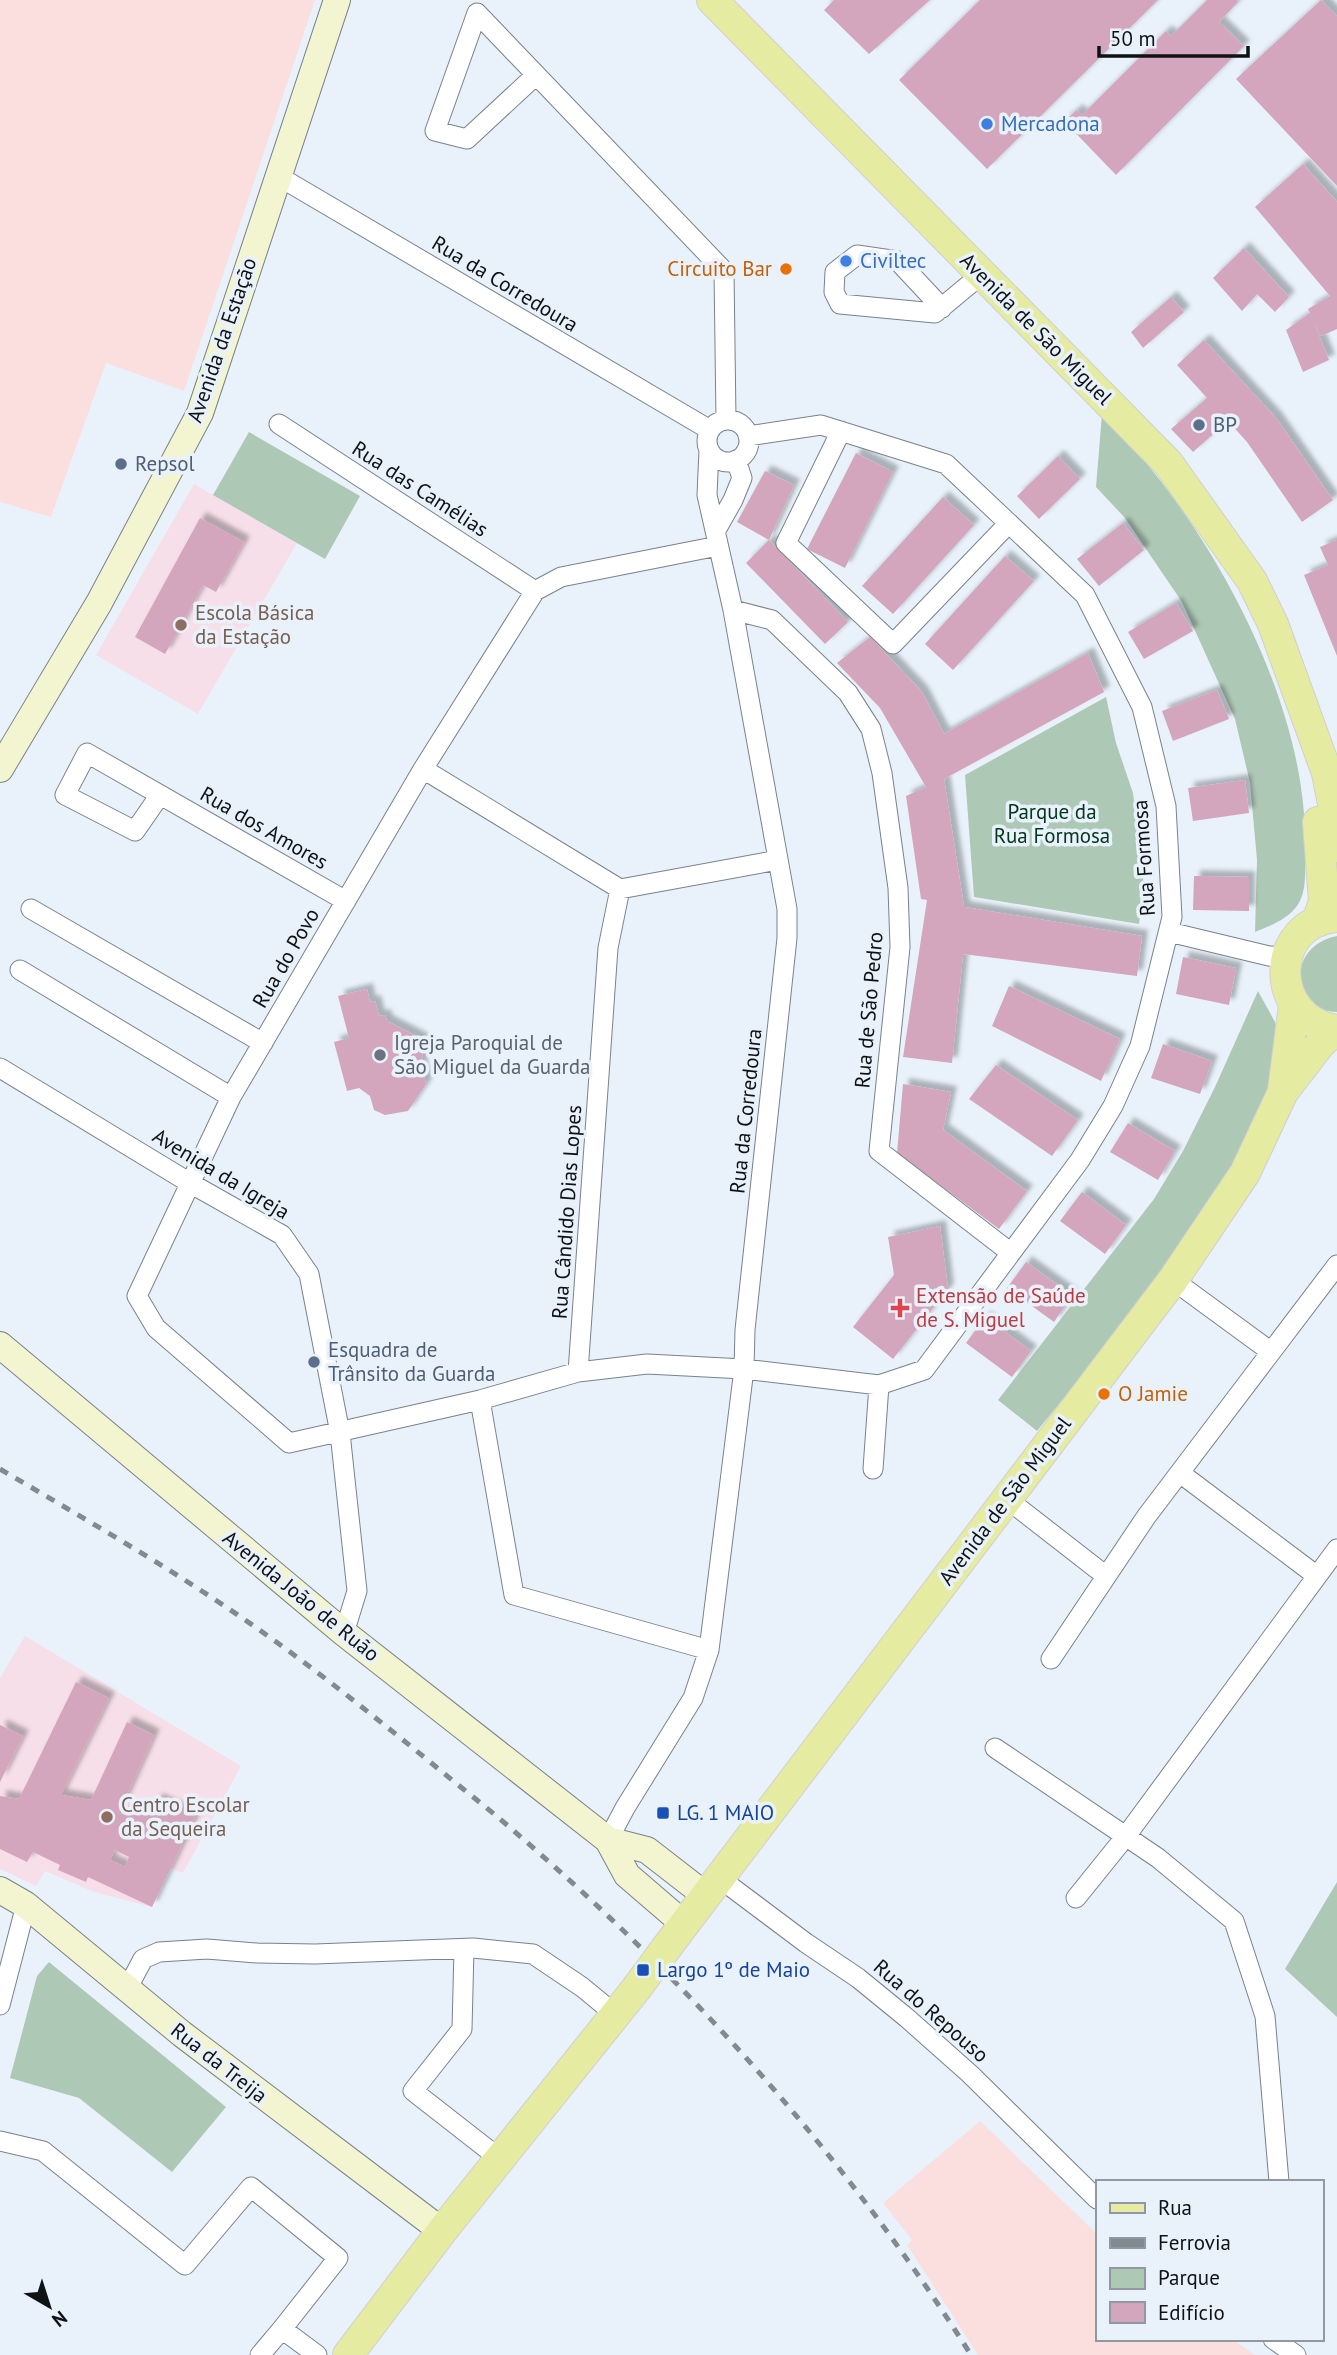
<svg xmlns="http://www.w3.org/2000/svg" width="1337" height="2355" viewBox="0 0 1337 2355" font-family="'PT Sans',sans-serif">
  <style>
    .industrial { fill: #fadfde }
    .education { fill: #f7dfea }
    .green { fill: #aec8b6 }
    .building { fill: #d3a6bd; fill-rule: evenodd; filter: url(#shadow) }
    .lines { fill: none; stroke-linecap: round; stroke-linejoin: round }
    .street-casing { stroke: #79828a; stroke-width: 21 }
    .secondary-casing { stroke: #79828a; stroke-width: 28 }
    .primary-casing { stroke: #cfd0d0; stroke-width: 32 }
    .street { stroke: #fff; stroke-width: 19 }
    .secondary { stroke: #f2f5d0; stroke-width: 26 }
    .primary { stroke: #e5eca1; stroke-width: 30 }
    .rail { stroke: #82898f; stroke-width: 5; stroke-dasharray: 9 9; stroke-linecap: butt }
    .primary-bridge-casing { stroke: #cfd0d0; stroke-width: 32; stroke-linecap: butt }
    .primary-bridge { stroke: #e5eca1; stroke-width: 30 }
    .shop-dot { fill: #3f7fe0; stroke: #e9f2fb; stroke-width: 2.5 }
    .food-dot { fill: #e8710a; stroke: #e9f2fb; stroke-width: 2.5 }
    .service-dot { fill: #5c6f8a; stroke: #e9f2fb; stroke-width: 2.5 }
    .education-dot { fill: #8d6e63; stroke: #e9f2fb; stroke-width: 2.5 }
    .worship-dot { fill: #6b7280; stroke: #e9f2fb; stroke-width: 2.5 }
    .health-dot { fill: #e0444e; stroke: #e9f2fb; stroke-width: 2.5 }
    .transit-dot { fill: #1a4fb4; stroke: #e9f2fb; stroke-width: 2.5 }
    .labels { text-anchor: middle; stroke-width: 7; stroke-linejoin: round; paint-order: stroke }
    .shop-label { font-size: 21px; fill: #366cbe; stroke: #e9f2fb; text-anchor: start }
    .food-label { font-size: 21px; fill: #c56008; stroke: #e9f2fb; text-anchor: end }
    .street-label { font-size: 21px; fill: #0f1215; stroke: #e9f2fb }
    .service-label { font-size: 21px; fill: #4e5e75; stroke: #e9f2fb; text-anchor: start }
    .education-label { font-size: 21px; fill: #785e54; stroke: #e9f2fb; text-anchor: start }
    .park-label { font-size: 21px; fill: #02371c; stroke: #e9f2fb }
    .worship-label { font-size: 21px; fill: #5b616d; stroke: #e9f2fb; text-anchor: start }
    .health-label { font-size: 21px; fill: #be3a42; stroke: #e9f2fb; text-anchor: start }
    .transit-label { font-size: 21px; fill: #164399; stroke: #e9f2fb; text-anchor: start }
  </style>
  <defs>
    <filter id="shadow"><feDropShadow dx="6" dy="-6" stdDeviation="2" flood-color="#0004"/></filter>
  </defs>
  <rect width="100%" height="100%" fill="#e9f2fb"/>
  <!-- industrial -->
  <path class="industrial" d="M0,0H315L184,391L106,363L51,517L0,502Z
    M980,2121L1097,2234V2339H1232L1255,2355H978L907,2245L912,2240L883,2203Z"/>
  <!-- education -->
  <path class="education" d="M194,484L297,543L198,714L96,655Z
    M25,1636L241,1766L183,1873L171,1868L152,1907L94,1892L45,1871L36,1886L0,1869V1678Z"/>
  <!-- green -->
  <path class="green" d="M1102,414C1119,432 1136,450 1152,470C1230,567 1306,715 1305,842C1305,894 1311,911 1255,932L1257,860L1250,783L1235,719L1182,602L1125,518L1096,487Z
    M249,432L360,496L325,559L213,495Z
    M1106,697L1116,743L1133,793L1144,886L1139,924L974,897L965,775Z
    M1337,936V1012C1291,1012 1285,946 1337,936Z
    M1258,991L1275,1022L1278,1033L1277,1076L1237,1173L1112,1339L1037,1431L998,1400L1154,1199L1183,1151L1215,1087Z
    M1337,1882V2017L1285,1969Z
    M49,1962L226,2107L172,2172L79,2098L10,2078L37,1976Z"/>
  <!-- building -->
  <path class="building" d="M834,0H930L869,54L824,10Z
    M980,0H1158L987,169L899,80Z
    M1207,0H1237L1238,2L1219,22L1244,46L1116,175L1064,121L1077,110L1082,115L1166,31L1171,36Z
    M1321,0L1337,16V186L1236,79Z
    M1303,164L1337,202V329L1321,336L1314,323L1329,360L1303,372L1286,330L1310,313L1308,309L1330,296L1255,207Z
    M1244,248L1289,297L1275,312L1257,294L1242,311L1213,278Z
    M1171,297L1184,312L1143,348L1131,332Z
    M1204,340L1276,418L1333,500L1302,522L1247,442L1228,421L1193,452L1171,429L1207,398L1177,365Z
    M856,453L893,472L845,568L807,549Z
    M1058,456L1080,479L1039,519L1017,496Z
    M765,471L794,485L769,540L737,522Z
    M943,497L974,525L893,614L862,586Z
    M200,518L244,542L216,592L203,585L165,654L135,637Z
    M1123,523L1144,550L1099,586L1077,559Z
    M769,540L848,622L825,644L746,563Z
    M1337,540V656L1304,575L1328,565L1320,547Z
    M1005,556L1034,581L953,670L925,644Z
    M1176,603L1193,631L1144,659L1128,632Z
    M870,637L922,692L944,734L1088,653L1104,692L944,779L964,907L1142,936L1137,976L963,954L952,1063L903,1057L927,900L921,899L906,796L926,787L880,708L837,663Z
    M1217,690L1229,719L1173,741L1162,711Z
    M1245,780L1249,813L1193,821L1188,788Z
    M1194,876L1249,877V911L1193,910Z
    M1183,957L1236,968L1229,1005L1176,994Z
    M1009,986L1120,1039L1101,1081L992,1026Z
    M367,989L370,1002L375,1001L379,1016L385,1015L387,1021L422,1039L424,1047L421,1064L426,1084L408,1111L385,1115L374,1110L370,1096L359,1088L347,1091L334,1042L349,1038L338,996Z
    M1163,1044L1212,1061L1200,1094L1151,1078Z
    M996,1065L1078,1120L1052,1156L969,1099Z
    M903,1084L951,1092L943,1130L1027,1191L999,1229L897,1153Z
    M1128,1123L1175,1151L1158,1180L1110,1152Z
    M1082,1192L1126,1225L1105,1254L1060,1221Z
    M940,1226L948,1289L893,1359L853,1327L894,1275L888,1237Z
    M1026,1262L1072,1295L1054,1322L1007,1288Z
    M985,1317L1031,1351L1012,1377L966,1343Z
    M76,1682L109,1698L61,1795L91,1800L127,1722L154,1735L118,1814L151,1812L157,1799L195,1817L152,1907L88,1877L86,1882L58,1870L60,1865L33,1852L27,1862L0,1849V1796L19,1799ZM115,1850L129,1857L125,1867L110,1860Z
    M0,1725L23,1736L0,1782Z"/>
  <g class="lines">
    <!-- street casing -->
    <g class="street-casing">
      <path id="street" d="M536,75L467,139L435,131L477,13L724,271L726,420
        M278,176L710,430
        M942,308L898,261L857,255L835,272L834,292L840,304L935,313L982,274
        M707 441a21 21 0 1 1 42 0a21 21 0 1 1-42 0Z
        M279,424L535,591
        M841,431L786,543L893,644L1009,523
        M716,530L733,500L742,478L736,460
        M718,546L561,577L535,591L423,769L231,1097L137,1296L156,1328L289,1443L480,1400L578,1372L647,1364L744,1369L879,1385L924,1370L1080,1160L1113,1106L1140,1046L1172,917L1166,806L1142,707L1085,595L946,464L821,425L748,436
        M733,610L772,620L848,693L871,729L882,773L898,888L900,947L879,1151L1011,1253
        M423,769L620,889L778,860
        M160,795L135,831L65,795L87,753L346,901
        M31,909L263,1043
        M1169,932L1269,956L1286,957
        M20,970L231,1097
        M0,1068L190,1183L282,1235L309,1274L340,1433L357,1591L344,1633
        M1173,1280L1270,1351
        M578,1372L608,948L620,889
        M480,1400L514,1595L709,1650
        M873,1469L879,1385
        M1180,1473L1317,1576
        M1007,1499L1106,1576
        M1051,1659L1146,1517L1337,1265
        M995,1748L1158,1858L1234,1921L1265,2016L1279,2182
        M608,1840L625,1808L693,1698L709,1650L744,1369L745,1330L787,938V909L733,610L707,495L709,450
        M718,1877L806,1943L858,1978L907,2018L970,2074L1097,2199
        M1076,1898L1126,1836L1337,1549
        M464,1949L462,2029L413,2091L500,2159
        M127,1989L143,1959L159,1952L207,1949L257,1953L315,1954L473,1948L533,1954L582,1987L616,2015
        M0,2005L26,1905
        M0,2141L43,2151L185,2265L251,2187L338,2258L282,2329
        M1273,2339L1296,2355
        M260,2355L282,2329L317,2355"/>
    </g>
    <!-- secondary casing -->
    <g class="secondary-casing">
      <path id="secondary" d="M0,769L99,603L200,413L337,0
        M0,1345L344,1633L608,1840L647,1850L705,1895
        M608,1840L627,1875L684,1924
        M0,1890L26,1905L182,2034L442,2231"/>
    </g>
    <!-- primary casing -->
    <g class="primary-casing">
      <path id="primary" d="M712,0L1168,463L1252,581L1273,624L1327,773L1333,804L1337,847
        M1337,917C1268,922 1268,1020 1337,1030
        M1317,922L1324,901L1318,822
        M1283,1091L1294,1005
        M667,1947L1173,1280L1245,1173L1283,1092L1320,1044L1335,1030
        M348,2355L442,2231L636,1989"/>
    </g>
    <!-- street -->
    <use href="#street" class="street"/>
    <!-- secondary -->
    <use href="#secondary" class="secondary"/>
    <!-- primary -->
    <use href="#primary" class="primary"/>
    <!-- rail -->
    <path class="rail" d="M0,1469C73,1512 146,1554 217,1601C293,1651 364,1708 435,1766C464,1790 494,1813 522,1838C695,1988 849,2161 971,2355"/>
    <!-- primary-bridge casing -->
    <g class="primary-bridge-casing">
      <path id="primary-bridge" d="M636,1989L667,1947"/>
    </g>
    <!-- primary-bridge -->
    <use href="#primary-bridge" class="primary-bridge"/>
  </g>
  <!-- markers -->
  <g class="shop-dot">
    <circle cx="987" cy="124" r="7"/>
    <circle cx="846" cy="261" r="7"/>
  </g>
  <g class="food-dot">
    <circle cx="786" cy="269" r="7"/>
    <circle cx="1104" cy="1394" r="7"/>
  </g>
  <g class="service-dot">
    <circle cx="1199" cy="425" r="7"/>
    <circle cx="121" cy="464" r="7"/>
    <circle cx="314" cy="1362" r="7"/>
  </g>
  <g class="education-dot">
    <circle cx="181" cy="625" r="7"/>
    <circle cx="107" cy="1817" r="7"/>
  </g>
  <circle class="worship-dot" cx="380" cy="1055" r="7"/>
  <path class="health-dot" d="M896.5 1297.5h7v7h7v7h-7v7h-7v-7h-7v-7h7z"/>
  <g class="transit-dot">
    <rect x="656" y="1806" width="14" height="14" rx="3.5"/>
    <rect x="636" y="1963" width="14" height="14" rx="3.5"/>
  </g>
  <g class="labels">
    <!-- shop labels -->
    <g class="shop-label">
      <text x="1001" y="131">Mercadona</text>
      <text x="860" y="268">Civiltec</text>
    </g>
    <!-- food labels -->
    <g class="food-label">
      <text x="772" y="276">Circuito Bar</text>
      <text x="1118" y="1401" text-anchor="start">O Jamie</text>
    </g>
    <!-- street labels -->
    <g class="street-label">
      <text transform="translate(505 284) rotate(31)" y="7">Rua da Corredoura</text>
      <text transform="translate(1036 329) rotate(45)" y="7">Avenida de São Miguel</text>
      <text transform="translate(222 340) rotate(-71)" y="7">Avenida da Estação</text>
      <text transform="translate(420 489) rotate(33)" y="7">Rua das Camélias</text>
      <text transform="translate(264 828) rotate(30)" y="7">Rua dos Amores</text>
      <text transform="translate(1144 858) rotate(-94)" y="7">Rua Formosa</text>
      <text transform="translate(286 958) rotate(-60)" y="7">Rua do Povo</text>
      <text transform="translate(869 1010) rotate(-85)" y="7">Rua de São Pedro</text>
      <text transform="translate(746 1111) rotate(-84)" y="7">Rua da Corredoura</text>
      <text transform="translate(221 1174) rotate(31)" y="7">Avenida da Igreja</text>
      <text transform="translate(567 1212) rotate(-86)" y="7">Rua Cândido Dias Lopes</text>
      <text transform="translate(1005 1501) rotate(-53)" y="7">Avenida de São Miguel</text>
      <text transform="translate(301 1596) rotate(39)" y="7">Avenida João de Ruão</text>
      <text transform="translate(931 2011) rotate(41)" y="7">Rua do Repouso</text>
      <text transform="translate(219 2063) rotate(38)" y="7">Rua da Treija</text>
    </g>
    <!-- service labels -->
    <g class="service-label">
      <text x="1213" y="432">BP</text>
      <text x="135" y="471">Repsol</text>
      <text x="328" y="1357">Esquadra de<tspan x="328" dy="24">Trânsito da Guarda</tspan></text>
    </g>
    <!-- education labels -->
    <g class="education-label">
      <text x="195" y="620">Escola Básica<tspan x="195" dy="24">da Estação</tspan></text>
      <text x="121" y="1812">Centro Escolar<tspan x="121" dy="24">da Sequeira</tspan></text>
    </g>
    <!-- park labels -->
    <g class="park-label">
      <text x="1052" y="819">Parque da<tspan x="1052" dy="24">Rua Formosa</tspan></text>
    </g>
    <!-- worship labels -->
    <g class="worship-label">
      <text x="394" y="1050">Igreja Paroquial de<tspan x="394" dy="24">São Miguel da Guarda</tspan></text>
    </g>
    <!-- health labels -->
    <g class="health-label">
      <text x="916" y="1303">Extensão de Saúde<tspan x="916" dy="24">de S. Miguel</tspan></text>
    </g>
    <!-- transit labels -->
    <g class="transit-label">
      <text x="677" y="1820">LG. 1 MAIO</text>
      <text x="657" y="1977">Largo 1º de Maio</text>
    </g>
  </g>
  <!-- legend -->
  <rect x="1096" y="2180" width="228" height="161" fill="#e9f2fb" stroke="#92989f" stroke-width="2"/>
  <rect x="1110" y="2203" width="35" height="10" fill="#e5eca1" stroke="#92989f" stroke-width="2"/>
  <text x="1158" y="2215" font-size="21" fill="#0f1215">Rua</text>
  <rect x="1110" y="2238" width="35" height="10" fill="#82898f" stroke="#92989f" stroke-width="2"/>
  <text x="1158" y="2250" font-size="21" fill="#0f1215">Ferrovia</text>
  <rect x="1110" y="2268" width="35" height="21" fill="#aec8b6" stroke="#92989f" stroke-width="2"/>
  <text x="1158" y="2285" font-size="21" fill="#0f1215">Parque</text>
  <rect x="1110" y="2302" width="35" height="21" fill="#d3a6bd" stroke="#92989f" stroke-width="2"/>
  <text x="1158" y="2320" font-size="21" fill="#0f1215">Edifício</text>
  <!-- north arrow -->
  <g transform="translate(49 2306) rotate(141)" stroke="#e9f2fb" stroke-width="5" paint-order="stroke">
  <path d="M0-5L12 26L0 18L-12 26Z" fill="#0f1215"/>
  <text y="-10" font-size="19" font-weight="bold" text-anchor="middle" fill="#0f1215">N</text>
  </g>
  <!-- scale -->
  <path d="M1099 46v10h149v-10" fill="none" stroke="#0f1215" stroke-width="3.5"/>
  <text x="1110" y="46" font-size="21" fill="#0f1215" stroke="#e9f2fb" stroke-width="5" paint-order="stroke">50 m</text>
</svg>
